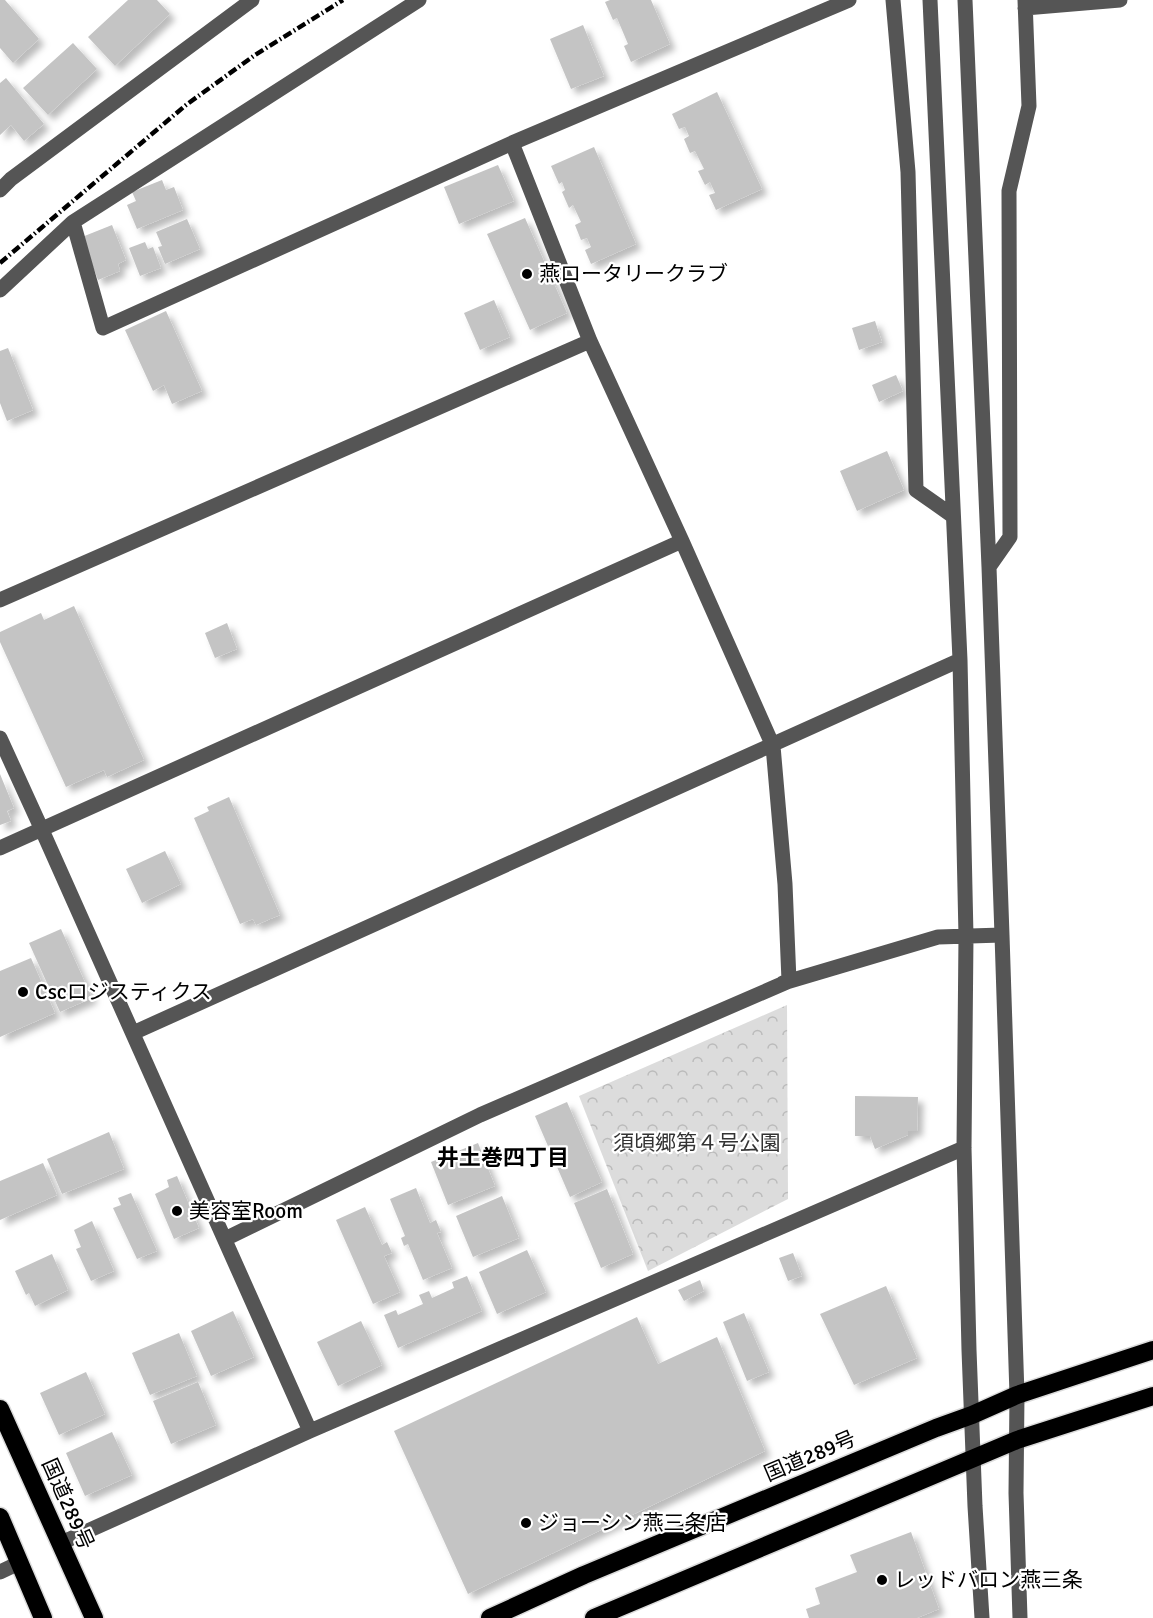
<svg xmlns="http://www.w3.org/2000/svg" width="1153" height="1618" viewBox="0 0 1153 1618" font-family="Signika,'Noto Sans JP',sans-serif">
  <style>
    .park { fill: url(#park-crowns) }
    .building { fill: #c4c4c4; filter: url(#shadow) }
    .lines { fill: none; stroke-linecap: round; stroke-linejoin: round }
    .highway-casing { stroke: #dbdbdb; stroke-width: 21 }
    .minor { stroke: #555; stroke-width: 15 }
    .highway { stroke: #000; stroke-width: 18 }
    .rail { stroke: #000; stroke-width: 4.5; stroke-dasharray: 9 3 1.5 3; stroke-linecap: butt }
    .poi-dot { fill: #000; stroke: #fff; stroke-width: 2 }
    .labels { text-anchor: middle; stroke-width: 4.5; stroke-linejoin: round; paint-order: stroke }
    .poi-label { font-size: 21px; fill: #000; stroke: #fff; text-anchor: start }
    .park-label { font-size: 21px; fill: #333; stroke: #fff }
    .street-label { font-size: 21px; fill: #000; stroke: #fff }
    .neighbourhood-label { font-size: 22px; font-weight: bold; fill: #000; stroke: #fff }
  </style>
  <defs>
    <pattern id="park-crowns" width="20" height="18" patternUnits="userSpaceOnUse" patternTransform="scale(1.5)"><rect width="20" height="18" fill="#dcdcdc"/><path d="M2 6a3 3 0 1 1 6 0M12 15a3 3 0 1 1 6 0" fill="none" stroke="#bbb"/></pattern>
    <filter id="shadow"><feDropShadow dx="5.5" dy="5.5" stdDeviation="3" flood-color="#0004"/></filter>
  </defs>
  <rect width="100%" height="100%" fill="#fff"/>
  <!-- park -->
  <path class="park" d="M787,1005L788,1199L648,1271L579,1096Z"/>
  <!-- building -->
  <path class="building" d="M0,0H5L39,39L13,63L0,48Z
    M128,0H157L170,14L115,66L88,37Z
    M610,0H651L670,44L631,62L624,46L628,44L617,18L613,20L605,2Z
    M583,25L604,76L571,89L550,39Z
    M73,43L97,69L48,115L23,88Z
    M6,78L44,124L24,141L11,125L0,135V83Z
    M717,92L762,189L716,210L709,195L715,193L710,182L705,185L698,171L704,169L695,151L690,153L684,139L689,136L685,127L679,129L672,114Z
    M594,147L636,244L591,264L585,250L591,247L587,238L581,240L575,225L581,222L573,205L569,208L562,192L565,190L562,182L559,184L551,166Z
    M498,165L514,201L459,224L444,187Z
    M162,180L166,190L174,187L183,210L137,229L127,205L136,201L132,192Z
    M525,218L567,313L530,330L487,234Z
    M187,219L200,249L165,264L158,247L162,246L156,232Z
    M112,225L126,260L118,264L120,271L98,280L82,237Z
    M145,242L148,249L153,247L161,268L140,276L129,248Z
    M494,300L510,337L480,350L464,313Z
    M166,311L202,391L172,404L164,385L153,391L125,330Z
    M875,321L882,342L859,350L852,328Z
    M8,348L33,410L7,421L0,403V351Z
    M896,375L903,391L879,402L872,385Z
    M887,451L904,490L857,511L840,471Z
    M74,606L144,760L107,777L104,770L66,787L0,642V632L41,613L44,620Z
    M227,623L237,649L215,658L205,633Z
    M0,774L14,808L7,811L11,821L0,825Z
    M229,797L280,915L256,925L253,919L240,924L194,818L209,811L207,807Z
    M165,851L181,884L142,903L126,869Z
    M61,929L92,998L60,1012L29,943Z
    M31,958L55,1013L0,1037V971Z
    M855,1096L918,1097L917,1131H908V1135L875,1149L870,1136H855Z
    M567,1102L602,1182L570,1197L535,1116Z
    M109,1132L124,1169L62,1194L47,1159Z
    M478,1143L495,1186L448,1205L431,1162Z
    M43,1163L57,1195L0,1220V1181Z
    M177,1176L199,1228L174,1239L155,1194L169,1187L167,1180Z
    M416,1188L430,1223L436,1220L441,1232L437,1233L452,1268L423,1280L408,1244L404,1246L401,1238L405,1236L390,1199Z
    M607,1189L633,1254L601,1268L574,1203Z
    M131,1193L157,1251L137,1259L113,1208L121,1205L118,1198Z
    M502,1196L519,1238L473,1257L456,1216Z
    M365,1207L382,1245L387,1242L392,1253L384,1256L400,1292L373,1304L336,1220Z
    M92,1221L114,1271L91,1281L76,1249L81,1247L74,1230Z
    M527,1250L546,1292L497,1314L479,1272Z
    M793,1253L802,1276L788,1281L779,1258Z
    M52,1254L68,1290L35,1306L29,1293L26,1295L15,1271Z
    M467,1276L482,1311L398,1348L384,1315L396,1310L398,1315L423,1304L419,1295L429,1291L432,1298L454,1288L452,1282Z
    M700,1280L704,1291L684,1301L678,1290Z
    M886,1286L917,1358L854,1385L820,1314Z
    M233,1311L254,1357L211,1376L191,1331Z
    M744,1313L769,1372L747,1381L723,1322Z
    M637,1317L658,1364L717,1337L765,1451L468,1594L394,1431Z
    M361,1321L382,1365L338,1386L317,1342Z
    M179,1333L197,1376L150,1395L132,1353Z
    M86,1372L105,1414L59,1435L40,1393Z
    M198,1382L216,1425L171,1444L153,1401Z
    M112,1432L132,1475L85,1496L66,1453Z
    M911,1532L939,1609L917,1618H809L806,1609L820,1604L815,1588L857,1572L850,1555Z"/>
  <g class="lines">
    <!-- highway casing -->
    <g class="highway-casing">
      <path id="highway" d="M0,1409L94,1618
        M0,1517L43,1618
        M490,1618L584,1575L936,1428L972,1415L1017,1395L1153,1350
        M594,1618L1017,1440L1153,1396"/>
    </g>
    <!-- minor -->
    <path class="minor" d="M893,0L908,172L916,490L953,516
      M930,0L960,660L966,936L964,1148L969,1350L975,1506L982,1618
      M965,0L989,567L1002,935L1017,1395L1016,1493L1020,1618
      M1025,8L1120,0
      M0,190L11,179L252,0
      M73,222L419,0
      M0,290L73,222L103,328L512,143L849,0
      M989,567L1010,537L1009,191L1029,106L1025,0
      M0,600L590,341
      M0,738L42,830L310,1431
      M0,848L682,541
      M783,983L938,937L1002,935
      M133,1033L960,660
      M225,1239L480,1115L789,981L785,884L773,746L682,541L590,341L512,143
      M61,1543L310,1431L964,1148
      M0,1572L19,1563"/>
    <!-- highway -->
    <use href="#highway" class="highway"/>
    <!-- rail -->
    <path class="rail" d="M0,263L186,105L255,55L343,0"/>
  </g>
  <!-- markers -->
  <g class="poi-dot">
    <circle cx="527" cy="274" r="6"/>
    <circle cx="23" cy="992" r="6"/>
    <circle cx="177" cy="1211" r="6"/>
    <circle cx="526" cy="1523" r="6"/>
    <circle cx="882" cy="1580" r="6"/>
  </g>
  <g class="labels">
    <!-- poi labels -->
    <g class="poi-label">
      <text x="539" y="281">燕ロータリークラブ</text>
      <text x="35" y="999">Cscロジスティクス</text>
      <text x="189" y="1218">美容室Room</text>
      <text x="538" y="1530">ジョーシン燕三条店</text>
      <text x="894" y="1587">レッドバロン燕三条</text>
    </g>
    <!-- park labels -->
    <g class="park-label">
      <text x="697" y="1150">須頃郷第４号公園</text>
    </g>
    <!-- street labels -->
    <g class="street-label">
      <text transform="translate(810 1456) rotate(-23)" y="7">国道289号</text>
      <text transform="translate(68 1504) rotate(66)" y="7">国道289号</text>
    </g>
    <!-- neighbourhood labels -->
    <g class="neighbourhood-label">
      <text x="503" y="1165">井土巻四丁目</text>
    </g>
  </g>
</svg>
